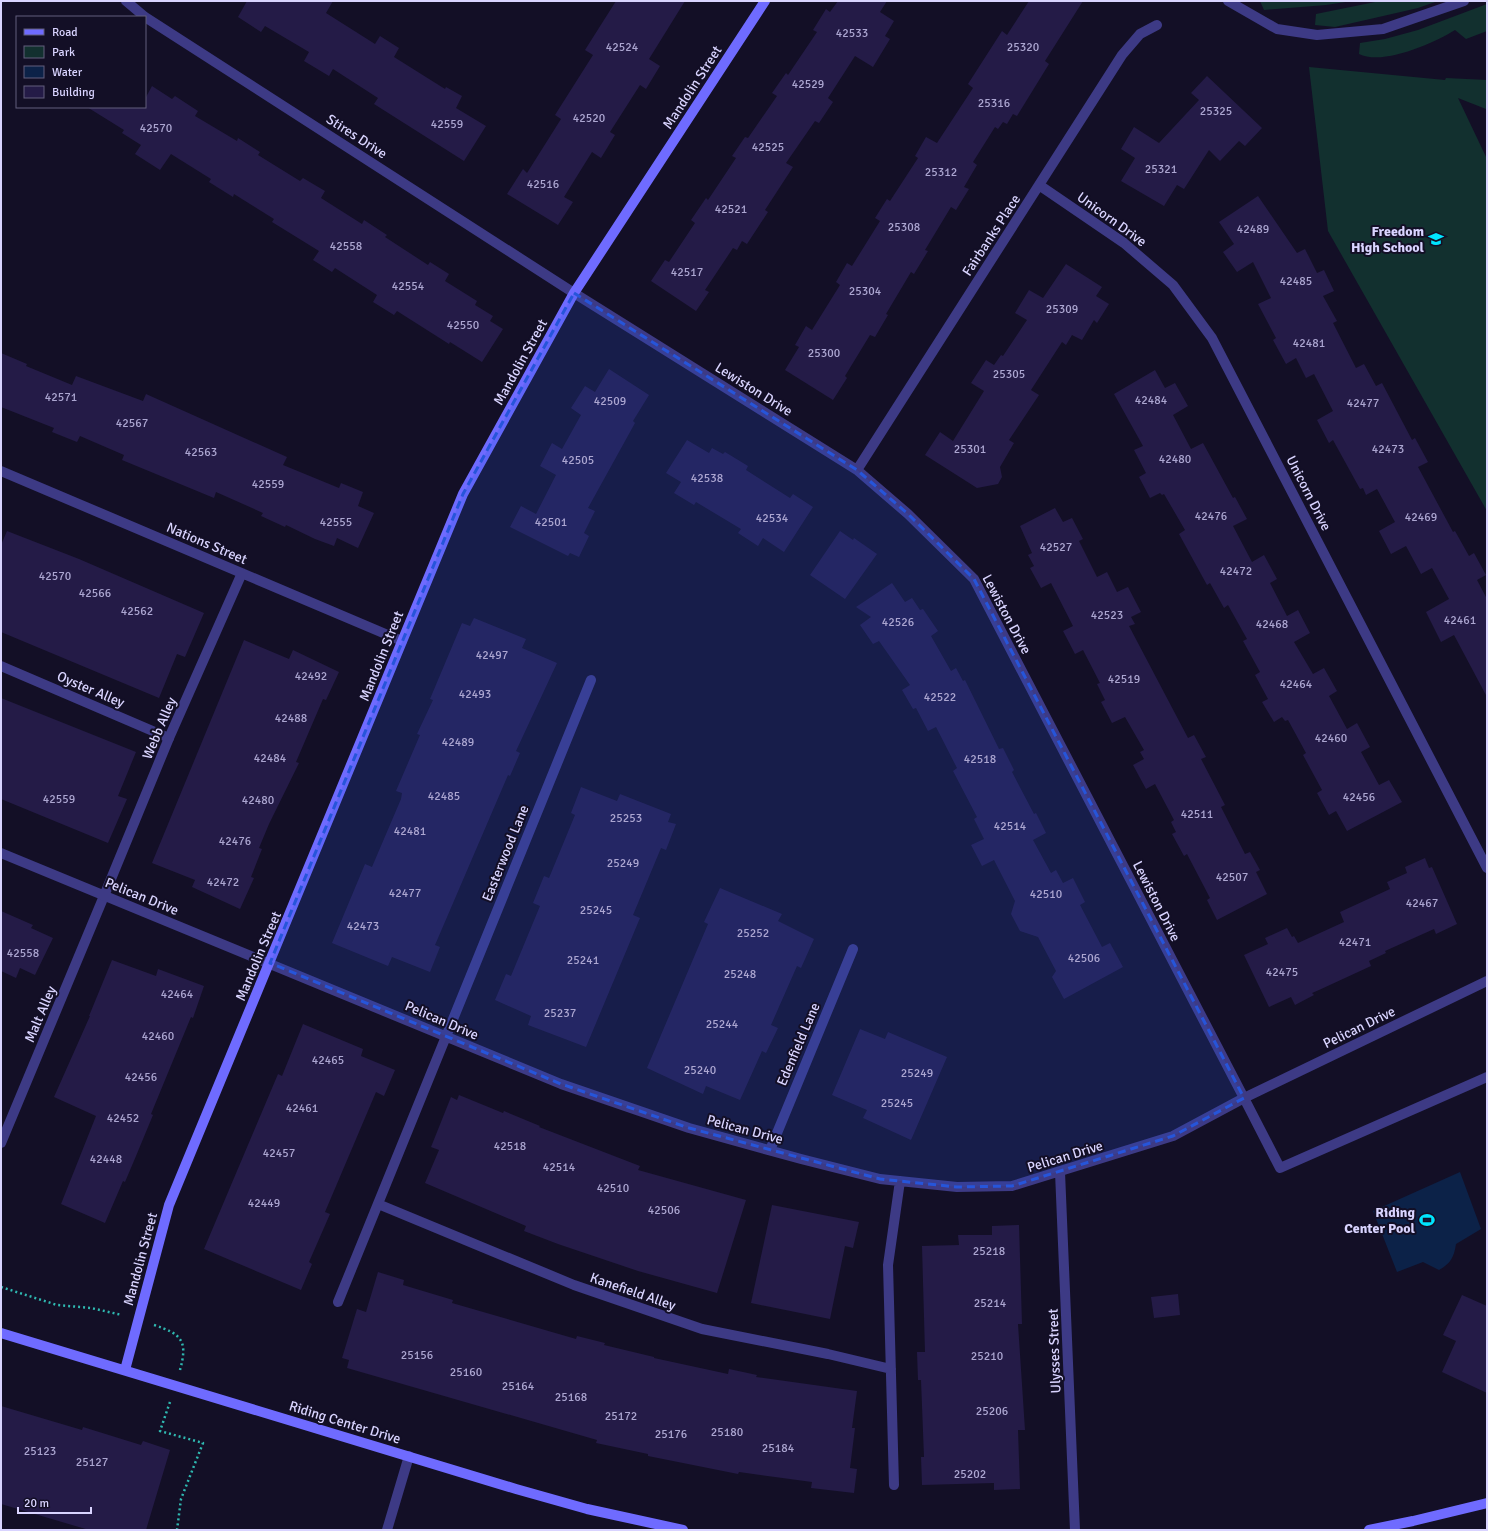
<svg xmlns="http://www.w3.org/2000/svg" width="1488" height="1531" viewBox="0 0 1488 1531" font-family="Signika,sans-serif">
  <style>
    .green { fill: #12302f }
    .water { fill: #0c2248 }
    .building { fill: #241b47 }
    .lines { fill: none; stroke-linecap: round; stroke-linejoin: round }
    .path { stroke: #2fb8b0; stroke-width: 2.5; stroke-dasharray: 2 3; stroke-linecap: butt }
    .lane { stroke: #3d3a85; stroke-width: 10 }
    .street { stroke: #3d3a85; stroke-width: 10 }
    .secondary { stroke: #6f6bff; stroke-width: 10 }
    .marked { fill: #2655da; fill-opacity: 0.2; stroke: #2655da; stroke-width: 3; stroke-dasharray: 8 5; stroke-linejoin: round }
    .labels { text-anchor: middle; stroke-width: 4; stroke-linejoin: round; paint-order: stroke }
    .number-label { font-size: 12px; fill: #aca6d1 }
    .street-label { font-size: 14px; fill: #d9d4ff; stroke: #130f26 }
    .poi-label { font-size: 14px; font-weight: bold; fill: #d9d4ff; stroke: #130f26; text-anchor: end }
  </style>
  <rect width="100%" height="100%" fill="#130f26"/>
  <!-- green -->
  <path class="green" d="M1260,1H1352L1326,5L1264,10Z
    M1380,1H1438L1418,8L1335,27L1315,25L1316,14Z
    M1487,4V31L1466,39L1455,30C1434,43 1383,66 1359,54L1360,43L1385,39L1418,30Z
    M1309,67L1445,80L1446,78L1487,80V111L1486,109L1458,98L1487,159V511L1328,231Z"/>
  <!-- water -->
  <path class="water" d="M1460,1172L1481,1229L1456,1244C1454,1257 1451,1263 1439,1270L1423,1262L1397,1272L1373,1211Z"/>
  <!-- building -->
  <path class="building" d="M247,1H333L326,13L375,44L380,36L399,48L394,57L445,89L446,87L462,96L456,108L486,126L464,161L374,104L378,98L333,69L329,76L304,61L309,52L265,26L261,32L238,17Z
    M616,1H685L649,59L660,66L646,89L640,85L610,132L615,135L601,158L592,152L564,197L573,202L558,225L507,194L523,169L527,173L561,119L555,115L593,55L585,50Z
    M838,1H887L880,12L894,21L885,36L890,39L873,67L855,56L828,98L833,102L819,123L815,121L786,163L793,167L765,210L768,212L747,244L742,241L737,250L733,248L705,290L709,292L696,311L651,281L665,260L669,262L695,223L691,220L706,198L708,200L736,158L732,156L745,137L748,138L777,96L772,93L786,73L788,75L817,32L813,30L826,9L830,12Z
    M1029,1H1083L1045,61L1049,64L1017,116L1013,114L1007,124L1003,122L998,129L995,127L973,162L977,165L964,187L969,189L956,210L951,207L925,250L928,251L914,274L911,272L886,314L888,315L875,337L870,335L845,376L847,378L833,400L785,370L799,347L795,345L806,326L812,330L840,285L836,282L847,263L852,266L880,221L875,218L887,199L890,201L918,158L915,156L926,137L937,143L973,88L968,84L1002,31L1007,35Z
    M1207,76L1262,128L1245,146L1239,141L1220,161L1209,150L1184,189L1177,185L1164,206L1121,181L1135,158L1121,149L1134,127L1159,143L1199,100L1191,93Z
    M152,86L172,99L175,96L198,111L195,116L237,141L238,138L260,152L258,155L300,181L303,178L325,191L321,198L362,224L364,220L387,235L385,237L428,265L430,262L449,274L445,281L477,301L475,305L493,316L490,321L503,329L482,362L450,342L449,344L397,311L394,315L373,302L377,295L335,268L332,272L313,260L319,251L272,222L274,219L234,194L233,197L209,182L211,179L171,154L160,170L135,154L141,145L122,133L124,130L87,107H145V99Z
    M1258,196L1297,253L1305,249L1317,273L1324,270L1334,291L1323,296L1337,321L1333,323L1356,368L1364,364L1376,386L1382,383L1412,440L1415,438L1428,462L1418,467L1453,532L1455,531L1469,556L1474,553L1486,575L1477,580L1487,599V697L1454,635L1441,642L1426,612L1449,599L1432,568L1421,574L1406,546L1391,554L1379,531L1395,522L1377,489L1366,495L1363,488L1360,489L1333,440L1329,443L1317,420L1333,411L1314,374L1306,378L1296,358L1286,364L1273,340L1276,338L1258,304L1271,298L1253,262L1237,272L1223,252L1234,244L1219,222Z
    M1066,264L1102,287L1096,296L1109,304L1097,323L1094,320L1082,340L1072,335L1066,345L1062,342L1031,390L1039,395L1009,440L1014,443L1000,467L1002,477L998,484L977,488L925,455L940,432L953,441L984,391L971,383L986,360L994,365L1001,355L1003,356L1027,320L1015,313L1029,290L1043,298Z
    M1,353L27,364L26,366L72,385L76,376L143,401L146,394L287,457L283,465L339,488L341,483L363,492L358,506L374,513L358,548L337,538L334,546L315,539L286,525L285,527L261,516L263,513L216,492L214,498L122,460L124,455L80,436L77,442L52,432L54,428L1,407Z
    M609,369L649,395L633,421L635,423L588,508L595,511L584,533L589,536L579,557L570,553L568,556L510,527L521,506L536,514L556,475L540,466L552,443L562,449L581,415L571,408L585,386L595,392Z
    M1155,370L1165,388L1175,383L1188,406L1173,415L1191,449L1203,443L1233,498L1235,497L1247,519L1233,526L1252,562L1264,555L1277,579L1270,583L1287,616L1298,610L1310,633L1294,642L1313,674L1324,668L1337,691L1329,696L1347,729L1357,723L1370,747L1361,752L1379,785L1389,780L1402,802L1347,831L1336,811L1329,815L1317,793L1322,790L1303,755L1306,753L1288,720L1285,721L1282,717L1274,722L1262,702L1268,699L1255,675L1260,672L1243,641L1247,639L1228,605L1224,608L1210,583L1207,585L1179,534L1185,530L1164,494L1162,495L1160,493L1150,498L1139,477L1146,473L1134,450L1143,446L1114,394Z
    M687,440L709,453L712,448L723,454L725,452L748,466L746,470L790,498L793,494L813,507L784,552L763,538L758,546L738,533L741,529L696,502L694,505L674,493L681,482L666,473Z
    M1055,508L1063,522L1072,518L1083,539L1079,541L1097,577L1107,572L1117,592L1128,587L1141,612L1131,617L1135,624L1129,626L1188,738L1194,735L1206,757L1201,759L1225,805L1221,807L1245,854L1250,852L1260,870L1256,872L1267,894L1217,920L1207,900L1210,898L1187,854L1184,856L1172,834L1176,832L1171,822L1174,820L1155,784L1146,789L1133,765L1144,759L1140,752L1144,750L1125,717L1112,723L1101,702L1105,700L1097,684L1100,683L1083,650L1075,654L1063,631L1073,626L1051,583L1041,588L1030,568L1034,566L1028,555L1032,553L1020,526Z
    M7,531L79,559L204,613L185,657L177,654L159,698L1,632V545Z
    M840,531L853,540L854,538L877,554L845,599L810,575Z
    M892,583L905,602L912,598L920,610L923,609L938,631L931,636L951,671L956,668L963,681L965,680L999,749L1003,748L1014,770L1012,772L1034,814L1036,813L1046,833L1033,840L1051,873L1056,870L1063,883L1073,878L1085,902L1080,905L1102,947L1110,943L1123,967L1064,999L1052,977L1056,971L1038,937L1020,931L1011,914L1015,901L994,860L982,866L971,845L984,839L974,819L977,817L953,771L957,768L936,727L928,731L916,708L913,709L902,690L910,685L879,641L873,644L860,625L871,617L856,607Z
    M474,618L526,639L522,648L557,663L516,751L520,753L510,776L508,775L435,945L440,947L430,972L392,957L388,966L332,943L365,864L372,867L401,799L402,793L396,791L420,735L417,734L433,700L430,699L462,623L470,626Z
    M244,640L289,659L293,650L339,672L326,700L323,699L296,762L299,763L269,824L259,848L262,849L251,877L254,878L240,909L192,887L195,880L152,863Z
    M1,698L136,752L118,796L127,799L108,843L1,799Z
    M581,787L617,801L620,794L671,814L668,822L676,824L666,850L661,848L633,915L640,918L586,1047L528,1025L531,1016L495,1000L506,974L511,976L540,906L533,903L544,876L549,878L575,815L571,813Z
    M1425,858L1429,868L1432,867L1457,924L1436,934L1434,929L1385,951L1386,953L1369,961L1371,966L1319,990L1312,993L1314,995L1295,1005L1291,997L1269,1007L1244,955L1268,944L1265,938L1287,928L1292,937L1294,936L1298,943L1344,922L1340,912L1390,889L1387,882L1407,873L1405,867Z
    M720,888L782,914L778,921L814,939L801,968L797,966L771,1025L778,1028L766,1053L762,1051L740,1100L706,1086L703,1094L647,1068L708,924L704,922Z
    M1,911L33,925L31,928L53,938L35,975L20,968L16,978L1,971Z
    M112,960L156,976L158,969L204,986L193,1018L191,1017L151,1114L153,1115L136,1156L125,1182L123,1181L105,1223L61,1204L96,1116L54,1097L90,1016H89Z
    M303,1024L363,1049L361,1056L395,1070L384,1096L376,1092L325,1212L330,1214L309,1262L312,1264L301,1290L204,1249L278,1074L282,1076Z
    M860,1029L885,1039L888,1032L947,1057L911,1140L863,1118L867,1110L832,1095Z
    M459,1095L503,1113L504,1111L540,1126L539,1127L640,1166L638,1170L746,1200L717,1293L638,1271L558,1244L524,1231L526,1226L425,1183L439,1150L431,1147L451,1097L457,1100Z
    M772,1205L859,1222L853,1248L845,1246L830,1319L751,1303Z
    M1019,1225L1022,1324H1018L1025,1430H1018L1020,1489L994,1490V1483L922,1485L921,1457H924L921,1380H918L917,1352H925L922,1246L959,1245L958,1235H992V1226Z
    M378,1272L404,1280L403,1285L453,1300L452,1303L576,1339L577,1336L605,1343L604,1345L654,1357V1358L728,1374L729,1369L757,1375L756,1377L857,1391L852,1428H855L850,1468L857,1469L854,1493L811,1488L812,1482L739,1472L738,1474L648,1456V1454L596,1443L597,1440L347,1368L349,1360L342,1358L357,1309L366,1312Z
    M1178,1294L1180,1315L1154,1318L1151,1297Z
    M1462,1295L1487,1306V1393L1442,1372L1456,1341L1443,1335Z
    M1,1406L82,1430L83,1427L141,1445L143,1441L170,1450L146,1530H89L1,1504Z"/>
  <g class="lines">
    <!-- path -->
    <path class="path" d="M1,1287L57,1305L91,1308L122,1315
      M154,1325C182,1334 188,1341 180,1370
      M170,1402L160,1431L203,1443L181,1499L177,1530"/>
    <!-- lane -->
    <path class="lane" d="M1228,1L1277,29L1317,35L1383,29L1464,1
      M1,666L169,738
      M1244,1098L1280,1168L1487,1077
      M1,1143L104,896"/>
    <!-- street -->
    <path class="street" d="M126,1L145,17L574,293L857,470L908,514L974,579L1244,1098
      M1039,185L1124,243L1173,285L1212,338L1487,868
      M857,470L1122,55L1140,34L1157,25
      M1,471L402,641
      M1,853L561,1084L689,1128L801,1159L880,1179L957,1187L1012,1186L1173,1136L1244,1098L1487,981
      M104,896L169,738L242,573
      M770,1150L853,949
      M1060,1172L1075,1530
      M378,1204L574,1285L702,1329L828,1354L891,1369
      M338,1302L591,680
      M894,1485L888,1265L900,1181
      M387,1530L409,1456"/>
    <!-- secondary -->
    <path class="secondary" d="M1,1333L516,1489L587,1509L683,1530
      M125,1370L169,1205L463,494L574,293L765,1
      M1369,1530L1413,1521L1487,1503"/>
  </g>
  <!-- marked area -->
  <path class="marked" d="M574,293L857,470L908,514L974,579L1244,1098L1173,1136L1012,1186L957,1187L880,1179L689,1128L561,1084L270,963L463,494Z"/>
  <!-- icons -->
  <defs>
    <g id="school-bare" transform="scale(1.2)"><path d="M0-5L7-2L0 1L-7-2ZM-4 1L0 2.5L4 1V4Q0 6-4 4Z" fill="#00e5ff" stroke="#130f26" stroke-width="2.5" paint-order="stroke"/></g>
    <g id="stadium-bare" transform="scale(1.2)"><path d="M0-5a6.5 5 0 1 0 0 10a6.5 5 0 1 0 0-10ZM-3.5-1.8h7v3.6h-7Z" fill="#00e5ff" stroke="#130f26" stroke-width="2.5" paint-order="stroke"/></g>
  </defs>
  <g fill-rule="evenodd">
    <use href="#school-bare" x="1436" y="239"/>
    <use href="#stadium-bare" x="1427" y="1220"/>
  </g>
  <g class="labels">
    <!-- number labels -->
    <g class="number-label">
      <text x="852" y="37">42533</text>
      <text x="622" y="51">42524</text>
      <text x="1023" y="51">25320</text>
      <text x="808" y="88">42529</text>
      <text x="994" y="107">25316</text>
      <text x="1216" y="115">25325</text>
      <text x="589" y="122">42520</text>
      <text x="447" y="128">42559</text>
      <text x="156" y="132">42570</text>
      <text x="768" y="151">42525</text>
      <text x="1161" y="173">25321</text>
      <text x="941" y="176">25312</text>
      <text x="543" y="188">42516</text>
      <text x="731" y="213">42521</text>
      <text x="904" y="231">25308</text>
      <text x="1253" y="233">42489</text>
      <text x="346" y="250">42558</text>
      <text x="687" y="276">42517</text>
      <text x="1296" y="285">42485</text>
      <text x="408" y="290">42554</text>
      <text x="865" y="295">25304</text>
      <text x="1062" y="313">25309</text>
      <text x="463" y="329">42550</text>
      <text x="1309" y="347">42481</text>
      <text x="824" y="357">25300</text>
      <text x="1009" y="378">25305</text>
      <text x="61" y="401">42571</text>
      <text x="1151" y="404">42484</text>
      <text x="610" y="405">42509</text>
      <text x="1363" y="407">42477</text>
      <text x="132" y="427">42567</text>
      <text x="970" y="453">25301</text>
      <text x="1388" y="453">42473</text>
      <text x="201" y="456">42563</text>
      <text x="1175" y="463">42480</text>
      <text x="578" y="464">42505</text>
      <text x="707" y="482">42538</text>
      <text x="268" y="488">42559</text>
      <text x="1211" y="520">42476</text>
      <text x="1421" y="521">42469</text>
      <text x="772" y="522">42534</text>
      <text x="336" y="526">42555</text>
      <text x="551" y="526">42501</text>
      <text x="1056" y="551">42527</text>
      <text x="1236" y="575">42472</text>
      <text x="55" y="580">42570</text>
      <text x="95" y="597">42566</text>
      <text x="137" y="615">42562</text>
      <text x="1107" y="619">42523</text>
      <text x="1460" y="624">42461</text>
      <text x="898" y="626">42526</text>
      <text x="1272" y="628">42468</text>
      <text x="492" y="659">42497</text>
      <text x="311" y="680">42492</text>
      <text x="1124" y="683">42519</text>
      <text x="1296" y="688">42464</text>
      <text x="475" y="698">42493</text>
      <text x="940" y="701">42522</text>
      <text x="291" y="722">42488</text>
      <text x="1331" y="742">42460</text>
      <text x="458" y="746">42489</text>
      <text x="270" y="762">42484</text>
      <text x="980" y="763">42518</text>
      <text x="444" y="800">42485</text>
      <text x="1359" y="801">42456</text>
      <text x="59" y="803">42559</text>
      <text x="258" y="804">42480</text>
      <text x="1197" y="818">42511</text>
      <text x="626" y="822">25253</text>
      <text x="1010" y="830">42514</text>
      <text x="410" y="835">42481</text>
      <text x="235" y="845">42476</text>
      <text x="623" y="867">25249</text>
      <text x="1232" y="881">42507</text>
      <text x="223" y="886">42472</text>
      <text x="405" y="897">42477</text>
      <text x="1046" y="898">42510</text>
      <text x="1422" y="907">42467</text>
      <text x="596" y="914">25245</text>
      <text x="363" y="930">42473</text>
      <text x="753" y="937">25252</text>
      <text x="1355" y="946">42471</text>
      <text x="23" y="957">42558</text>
      <text x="1084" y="962">42506</text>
      <text x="583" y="964">25241</text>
      <text x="1282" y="976">42475</text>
      <text x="740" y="978">25248</text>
      <text x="177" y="998">42464</text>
      <text x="560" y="1017">25237</text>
      <text x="722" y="1028">25244</text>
      <text x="158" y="1040">42460</text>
      <text x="328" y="1064">42465</text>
      <text x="700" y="1074">25240</text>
      <text x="917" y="1077">25249</text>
      <text x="141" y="1081">42456</text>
      <text x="897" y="1107">25245</text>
      <text x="302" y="1112">42461</text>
      <text x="123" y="1122">42452</text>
      <text x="510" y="1150">42518</text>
      <text x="279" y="1157">42457</text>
      <text x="106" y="1163">42448</text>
      <text x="559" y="1171">42514</text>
      <text x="613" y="1192">42510</text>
      <text x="264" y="1207">42449</text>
      <text x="664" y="1214">42506</text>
      <text x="989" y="1255">25218</text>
      <text x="990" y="1307">25214</text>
      <text x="417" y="1359">25156</text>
      <text x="987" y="1360">25210</text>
      <text x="466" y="1376">25160</text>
      <text x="518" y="1390">25164</text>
      <text x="571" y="1401">25168</text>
      <text x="992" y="1415">25206</text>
      <text x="621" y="1420">25172</text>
      <text x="727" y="1436">25180</text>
      <text x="671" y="1438">25176</text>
      <text x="778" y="1452">25184</text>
      <text x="40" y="1455">25123</text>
      <text x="92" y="1466">25127</text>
      <text x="970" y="1478">25202</text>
    </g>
    <!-- street labels -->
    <g class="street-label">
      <text transform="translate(692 87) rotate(-57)" y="5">Mandolin Street</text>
      <text transform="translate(357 136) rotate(33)" y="5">Stires Drive</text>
      <text transform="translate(1112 219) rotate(36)" y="5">Unicorn Drive</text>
      <text transform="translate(991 235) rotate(-57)" y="5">Fairbanks Place</text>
      <text transform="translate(520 362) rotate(-61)" y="5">Mandolin Street</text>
      <text transform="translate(754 389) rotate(32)" y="5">Lewiston Drive</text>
      <text transform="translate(1309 493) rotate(63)" y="5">Unicorn Drive</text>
      <text transform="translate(207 543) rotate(23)" y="5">Nations Street</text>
      <text transform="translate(1007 614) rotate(62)" y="5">Lewiston Drive</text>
      <text transform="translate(381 656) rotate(-68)" y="5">Mandolin Street</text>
      <text transform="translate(91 689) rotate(23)" y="5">Oyster Alley</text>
      <text transform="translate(159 728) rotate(-67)" y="5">Webb Alley</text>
      <text transform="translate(505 853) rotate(-68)" y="5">Easterwood Lane</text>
      <text transform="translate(142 896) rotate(22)" y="5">Pelican Drive</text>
      <text transform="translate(1157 901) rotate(63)" y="5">Lewiston Drive</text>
      <text transform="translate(258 956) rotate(-67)" y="5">Mandolin Street</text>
      <text transform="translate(40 1014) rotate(-67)" y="5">Malt Alley</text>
      <text transform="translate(442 1020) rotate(23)" y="5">Pelican Drive</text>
      <text transform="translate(1359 1027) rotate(-26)" y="5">Pelican Drive</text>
      <text transform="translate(798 1044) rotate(-67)" y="5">Edenfield Lane</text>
      <text transform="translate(745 1129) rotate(15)" y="5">Pelican Drive</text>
      <text transform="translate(1065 1156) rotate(-17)" y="5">Pelican Drive</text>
      <text transform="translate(140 1259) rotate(-75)" y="5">Mandolin Street</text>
      <text transform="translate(633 1291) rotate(19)" y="5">Kanefield Alley</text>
      <text transform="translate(1054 1351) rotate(-92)" y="5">Ulysses Street</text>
      <text transform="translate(345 1422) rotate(17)" y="5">Riding Center Drive</text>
    </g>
    <!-- poi labels -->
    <g class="poi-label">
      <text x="1424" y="236">Freedom<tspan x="1424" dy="16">High School</tspan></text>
      <text x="1415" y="1217">Riding<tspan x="1415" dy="16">Center Pool</tspan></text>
    </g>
  </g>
  <!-- border -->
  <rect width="1488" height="1531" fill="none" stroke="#d9d4ff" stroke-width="4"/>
  <!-- legend -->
  <rect x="16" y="16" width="130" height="92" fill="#130f26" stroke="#625e7d"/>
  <rect x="24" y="29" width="20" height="6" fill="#6f6bff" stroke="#625e7d"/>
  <text x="52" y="36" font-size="12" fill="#d9d4ff">Road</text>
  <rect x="24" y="46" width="20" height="12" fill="#12302f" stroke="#625e7d"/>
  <text x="52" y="56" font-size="12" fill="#d9d4ff">Park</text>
  <rect x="24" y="66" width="20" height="12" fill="#0c2248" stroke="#625e7d"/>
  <text x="52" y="76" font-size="12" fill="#d9d4ff">Water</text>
  <rect x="24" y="86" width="20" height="12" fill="#241b47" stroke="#625e7d"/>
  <text x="52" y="96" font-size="12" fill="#d9d4ff">Building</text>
  <!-- scale -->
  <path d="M18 1507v6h73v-6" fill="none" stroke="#d9d4ff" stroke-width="2"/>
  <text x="24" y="1507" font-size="12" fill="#d9d4ff" stroke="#130f26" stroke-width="3" paint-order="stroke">20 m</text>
</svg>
